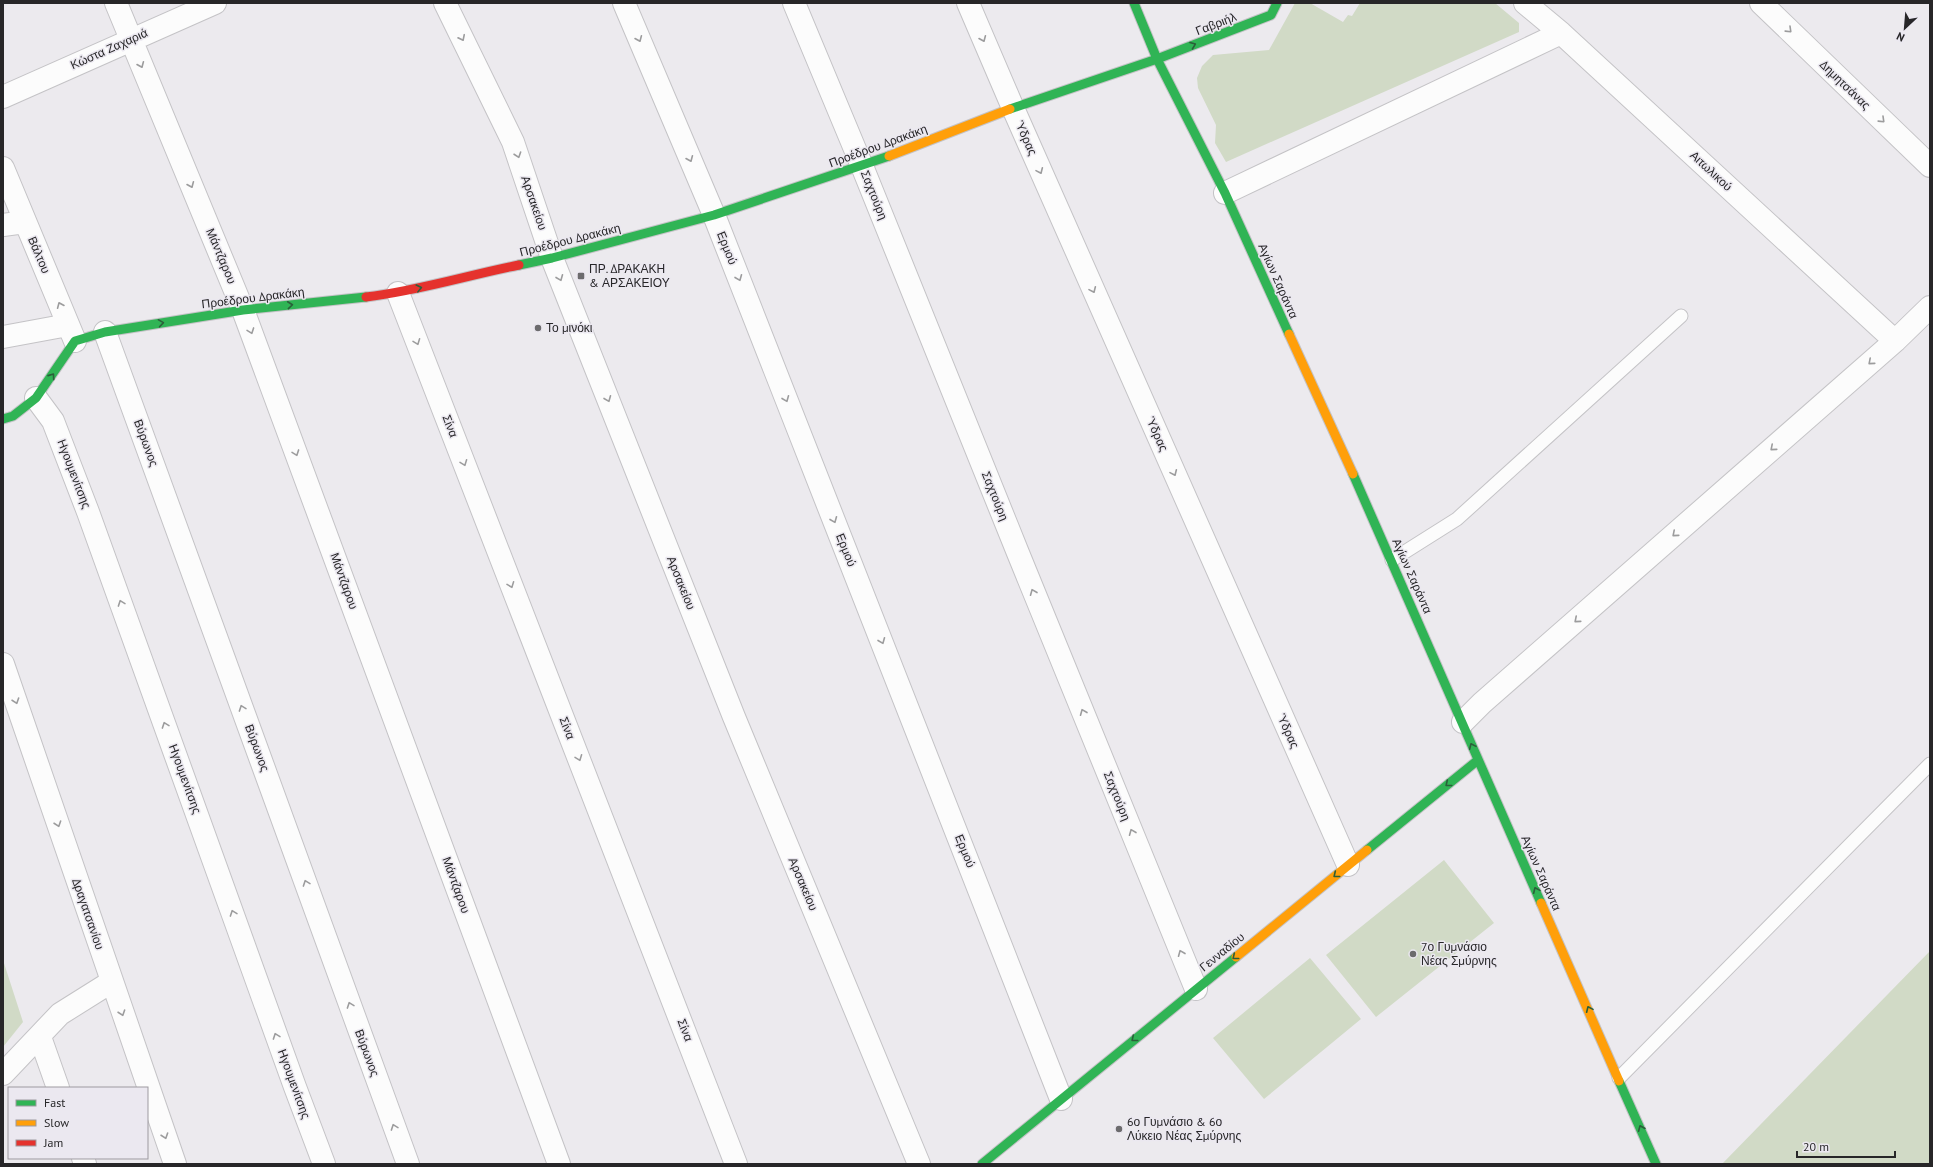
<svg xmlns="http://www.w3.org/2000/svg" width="1933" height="1167" viewBox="0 0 1933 1167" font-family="'PT Sans',sans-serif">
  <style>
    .green { fill: #d1dac6 }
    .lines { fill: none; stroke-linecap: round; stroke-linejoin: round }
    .lane-casing { stroke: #c4c3c6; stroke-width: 15 }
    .street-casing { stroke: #c4c3c6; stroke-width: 24 }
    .fast-casing { stroke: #c4c3c6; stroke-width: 11 }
    .slow-casing { stroke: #c4c3c6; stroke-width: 11 }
    .jam-casing { stroke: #c4c3c6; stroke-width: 11 }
    .lane { stroke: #fcfcfc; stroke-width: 13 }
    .street { stroke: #fcfcfc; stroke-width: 22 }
    .fast { stroke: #30b455; stroke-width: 9 }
    .slow { stroke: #ff9f0a; stroke-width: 9 }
    .jam { stroke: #e5322d; stroke-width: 9 }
    .oneway { stroke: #9c9c9d }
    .oneway2 { stroke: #2b5f3a }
    .poi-dot { fill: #6c6b6d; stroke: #ebe8f0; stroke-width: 1.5 }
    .labels { text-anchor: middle; stroke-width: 3; stroke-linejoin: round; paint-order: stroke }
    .street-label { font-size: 12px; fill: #272628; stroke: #ebe8f0 }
    .poi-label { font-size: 12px; fill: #272628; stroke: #ebe8f0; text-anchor: start }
  </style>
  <rect width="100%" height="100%" fill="#eceaee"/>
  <!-- green -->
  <path class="green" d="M1295,3H1310L1343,22L1348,15L1352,16L1360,3H1495L1519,23V32L1226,162L1215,143L1216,125L1198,88L1197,78L1202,66L1213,55L1269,50Z
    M1444,860L1494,923L1376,1017L1326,955Z
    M1930,951V1164H1722Z
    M1310,958L1361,1019L1264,1099L1213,1038Z
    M3,960L23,1022L3,1047Z"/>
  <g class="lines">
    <!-- lane casing -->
    <g class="lane-casing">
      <path id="lane" d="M1392,560L1457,519L1681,316
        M1619,1078L1930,764"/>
    </g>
    <!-- street casing -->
    <g class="street-casing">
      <path id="street" d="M116,3L243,310L559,1164
        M445,3L513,142L552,258L734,717L919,1164
        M624,3L714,215L1061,1099
        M794,3L862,166L1018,553L1196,989
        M968,3L1013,108L1348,865
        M1525,3L1561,33L1895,341
        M1761,3L1930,166
        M3,97L215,3
        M3,168L75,341
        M1225,193L1561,33
        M3,225L25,222
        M398,293L736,1164
        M105,332L408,1164
        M3,337L68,325
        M36,398L53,421L88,512L295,1087L324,1164
        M3,664L175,1164
        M1463,722L1482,703L1895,341L1930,307
        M40,1037L58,1088
        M3,1074L60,1014L111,982
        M83,1158L85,1164"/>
    </g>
    <!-- fast casing -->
    <g class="fast-casing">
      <path id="fast" d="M1134,3L1157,59L1225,193L1289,334
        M1010,109L1157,59L1271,15L1277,3
        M519,265L552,258L714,215L889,156
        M3,419L13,416L36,398L75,341L105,332L243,310L366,297
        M1353,474L1541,903
        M1367,850L1478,760
        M1619,1081L1656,1164
        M982,1164L1236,957"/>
    </g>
    <!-- slow casing -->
    <g class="slow-casing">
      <path id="slow" d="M889,156L1010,109
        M1289,334L1353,474
        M1541,903L1619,1081
        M1236,957L1367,850"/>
    </g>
    <!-- jam casing -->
    <g class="jam-casing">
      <path id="jam" d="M366,297C418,291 468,275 519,265"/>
    </g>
    <!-- lane -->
    <use href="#lane" class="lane"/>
    <!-- street -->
    <use href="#street" class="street"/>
    <!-- fast -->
    <use href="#fast" class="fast"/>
    <!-- slow -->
    <use href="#slow" class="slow"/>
    <!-- jam -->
    <use href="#jam" class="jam"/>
  </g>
  <!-- one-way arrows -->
  <defs><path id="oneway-chevron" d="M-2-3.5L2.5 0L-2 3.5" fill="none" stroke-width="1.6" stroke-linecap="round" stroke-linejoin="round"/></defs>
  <g class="oneway">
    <use href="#oneway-chevron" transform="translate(1789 30) rotate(44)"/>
    <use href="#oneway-chevron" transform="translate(462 38) rotate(64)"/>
    <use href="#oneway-chevron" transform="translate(639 39) rotate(67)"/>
    <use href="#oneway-chevron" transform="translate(983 39) rotate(67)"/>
    <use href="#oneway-chevron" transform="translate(141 65) rotate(67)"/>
    <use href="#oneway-chevron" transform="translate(1882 120) rotate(44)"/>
    <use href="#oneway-chevron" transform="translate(518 155) rotate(71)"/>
    <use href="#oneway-chevron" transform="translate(690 159) rotate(67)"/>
    <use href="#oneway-chevron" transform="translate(1040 171) rotate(66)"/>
    <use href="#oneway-chevron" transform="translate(191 185) rotate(67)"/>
    <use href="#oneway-chevron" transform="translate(560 278) rotate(68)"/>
    <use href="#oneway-chevron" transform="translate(739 278) rotate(68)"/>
    <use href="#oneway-chevron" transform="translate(1093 290) rotate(66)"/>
    <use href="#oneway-chevron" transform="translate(60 305) rotate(-113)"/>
    <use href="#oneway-chevron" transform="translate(251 331) rotate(70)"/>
    <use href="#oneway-chevron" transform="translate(417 342) rotate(69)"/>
    <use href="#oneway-chevron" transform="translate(1871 362) rotate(139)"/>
    <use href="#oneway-chevron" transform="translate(608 399) rotate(68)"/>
    <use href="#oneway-chevron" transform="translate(786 399) rotate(68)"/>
    <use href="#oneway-chevron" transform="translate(1773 448) rotate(139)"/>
    <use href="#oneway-chevron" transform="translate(296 453) rotate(70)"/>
    <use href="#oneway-chevron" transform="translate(464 463) rotate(69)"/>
    <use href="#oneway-chevron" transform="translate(1174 473) rotate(66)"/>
    <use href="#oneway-chevron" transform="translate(834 520) rotate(68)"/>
    <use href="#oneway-chevron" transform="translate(1675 534) rotate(139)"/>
    <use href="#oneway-chevron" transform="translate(511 585) rotate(69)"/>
    <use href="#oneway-chevron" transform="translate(1033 592) rotate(-112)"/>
    <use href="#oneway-chevron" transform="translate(121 603) rotate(-110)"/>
    <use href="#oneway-chevron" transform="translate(1577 620) rotate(139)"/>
    <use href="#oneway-chevron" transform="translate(882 641) rotate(68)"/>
    <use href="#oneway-chevron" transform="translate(16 701) rotate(71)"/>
    <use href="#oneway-chevron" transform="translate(242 708) rotate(-110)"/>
    <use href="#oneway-chevron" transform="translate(1083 712) rotate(-112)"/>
    <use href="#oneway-chevron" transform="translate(165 725) rotate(-110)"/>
    <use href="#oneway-chevron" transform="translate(579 758) rotate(69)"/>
    <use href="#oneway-chevron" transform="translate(58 824) rotate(71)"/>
    <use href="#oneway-chevron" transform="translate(1132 832) rotate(-112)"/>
    <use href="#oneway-chevron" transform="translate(306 883) rotate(-110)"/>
    <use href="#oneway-chevron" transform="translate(233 913) rotate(-110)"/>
    <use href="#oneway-chevron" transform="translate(1181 953) rotate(-112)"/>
    <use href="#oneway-chevron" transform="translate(350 1005) rotate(-110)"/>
    <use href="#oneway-chevron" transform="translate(122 1013) rotate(71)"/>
    <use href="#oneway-chevron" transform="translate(276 1036) rotate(-110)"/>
    <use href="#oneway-chevron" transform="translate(394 1127) rotate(-110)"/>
    <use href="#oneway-chevron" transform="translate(165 1136) rotate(71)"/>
  </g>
  <g class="oneway2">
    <use href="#oneway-chevron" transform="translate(1193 45) rotate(-21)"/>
    <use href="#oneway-chevron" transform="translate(419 288) rotate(-14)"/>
    <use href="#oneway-chevron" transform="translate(290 305) rotate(-6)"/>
    <use href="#oneway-chevron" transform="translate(161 323) rotate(-9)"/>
    <use href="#oneway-chevron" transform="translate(52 376) rotate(-55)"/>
    <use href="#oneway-chevron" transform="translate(1472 746) rotate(-114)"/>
    <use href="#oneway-chevron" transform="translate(1448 784) rotate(141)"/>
    <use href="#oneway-chevron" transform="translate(1336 875) rotate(141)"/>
    <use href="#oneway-chevron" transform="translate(1536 890) rotate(-114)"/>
    <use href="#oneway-chevron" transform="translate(1235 957) rotate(141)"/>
    <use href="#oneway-chevron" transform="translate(1589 1009) rotate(-114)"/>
    <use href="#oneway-chevron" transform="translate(1134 1039) rotate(141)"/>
    <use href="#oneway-chevron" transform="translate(1641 1128) rotate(-113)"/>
  </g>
  <!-- markers -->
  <g class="poi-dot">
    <rect x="577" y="272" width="8" height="8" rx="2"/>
    <circle cx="538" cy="328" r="4"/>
    <circle cx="1413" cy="954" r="4"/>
    <circle cx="1119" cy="1129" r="4"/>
  </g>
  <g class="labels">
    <!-- street labels -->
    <g class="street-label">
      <text transform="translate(1216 24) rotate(-21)" y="4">Γαβριήλ</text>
      <text transform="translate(109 49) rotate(-24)" y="4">Κώστα Ζαχαριά</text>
      <text transform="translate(1845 85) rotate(44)" y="4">Δημητσάνας</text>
      <text transform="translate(1026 138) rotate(66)" y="4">Ύδρας</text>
      <text transform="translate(878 146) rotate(-20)" y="4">Προέδρου Δρακάκη</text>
      <text transform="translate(1711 171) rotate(43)" y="4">Αιτωλικού</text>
      <text transform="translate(874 195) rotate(68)" y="4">Σαχτούρη</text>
      <text transform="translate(534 203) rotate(71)" y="4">Αρσακείου</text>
      <text transform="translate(570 240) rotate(-14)" y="4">Προέδρου Δρακάκη</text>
      <text transform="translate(727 248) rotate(68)" y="4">Ερμού</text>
      <text transform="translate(39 255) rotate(67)" y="4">Βάλτου</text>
      <text transform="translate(221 256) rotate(67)" y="4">Μάντζαρου</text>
      <text transform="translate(1278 281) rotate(66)" y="4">Αγίων Σαράντα</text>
      <text transform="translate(253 298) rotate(-7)" y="4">Προέδρου Δρακάκη</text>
      <text transform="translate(450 426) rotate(69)" y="4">Σίνα</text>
      <text transform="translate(1157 434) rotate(66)" y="4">Ύδρας</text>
      <text transform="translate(146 443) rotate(70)" y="4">Βύρωνος</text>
      <text transform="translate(74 474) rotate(69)" y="4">Ηγουμενίτσης</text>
      <text transform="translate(995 496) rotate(68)" y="4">Σαχτούρη</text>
      <text transform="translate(846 550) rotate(68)" y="4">Ερμού</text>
      <text transform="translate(1412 576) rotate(66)" y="4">Αγίων Σαράντα</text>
      <text transform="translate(344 581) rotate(70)" y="4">Μάντζαρου</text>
      <text transform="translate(681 583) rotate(68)" y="4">Αρσακείου</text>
      <text transform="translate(567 728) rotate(69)" y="4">Σίνα</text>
      <text transform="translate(1288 731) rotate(66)" y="4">Ύδρας</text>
      <text transform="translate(257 748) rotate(70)" y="4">Βύρωνος</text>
      <text transform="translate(185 779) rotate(70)" y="4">Ηγουμενίτσης</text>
      <text transform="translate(1117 796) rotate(68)" y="4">Σαχτούρη</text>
      <text transform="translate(965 851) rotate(68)" y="4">Ερμού</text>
      <text transform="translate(1541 873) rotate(66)" y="4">Αγίων Σαράντα</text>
      <text transform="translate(803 884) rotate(67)" y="4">Αρσακείου</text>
      <text transform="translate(456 885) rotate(70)" y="4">Μάντζαρου</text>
      <text transform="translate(88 914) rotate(71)" y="4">Δραγατσανίου</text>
      <text transform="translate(1222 952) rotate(-39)" y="4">Γενναδίου</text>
      <text transform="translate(685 1030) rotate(69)" y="4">Σίνα</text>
      <text transform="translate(367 1053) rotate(70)" y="4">Βύρωνος</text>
      <text transform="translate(294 1084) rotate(70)" y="4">Ηγουμενίτσης</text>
    </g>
    <!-- poi labels -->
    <g class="poi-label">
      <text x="589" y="273">ΠΡ. ΔΡΑΚΑΚΗ<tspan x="589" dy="14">&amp; ΑΡΣΑΚΕΙΟΥ</tspan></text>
      <text x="546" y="332">Το μινόκι</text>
      <text x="1421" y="951">7ο Γυμνάσιο<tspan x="1421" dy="14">Νέας Σμύρνης</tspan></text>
      <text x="1127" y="1126">6ο Γυμνάσιο &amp; 6ο<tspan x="1127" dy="14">Λύκειο Νέας Σμύρνης</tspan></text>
    </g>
  </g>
  <!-- border -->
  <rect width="1933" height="1167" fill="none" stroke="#272628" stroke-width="8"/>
  <!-- legend -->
  <rect x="8" y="1087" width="140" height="72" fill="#ebe8f0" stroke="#9d9aa0"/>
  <rect x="16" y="1100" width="20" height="6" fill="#30b455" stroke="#9d9aa0"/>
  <text x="44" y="1107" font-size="12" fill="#272628">Fast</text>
  <rect x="16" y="1120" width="20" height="6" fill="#ff9f0a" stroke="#9d9aa0"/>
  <text x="44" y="1127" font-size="12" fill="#272628">Slow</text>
  <rect x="16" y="1140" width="20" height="6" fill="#e5322d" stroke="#9d9aa0"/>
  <text x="44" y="1147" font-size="12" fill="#272628">Jam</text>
  <!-- north arrow -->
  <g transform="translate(1905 28) rotate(206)" stroke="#ebe8f0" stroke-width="3" paint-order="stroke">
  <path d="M0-3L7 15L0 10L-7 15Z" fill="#272628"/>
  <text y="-6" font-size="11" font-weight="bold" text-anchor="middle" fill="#272628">N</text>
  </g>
  <!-- scale -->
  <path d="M1797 1151v6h98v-6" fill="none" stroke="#272628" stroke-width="2"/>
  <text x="1803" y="1151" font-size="12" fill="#272628" stroke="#ebe8f0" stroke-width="3" paint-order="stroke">20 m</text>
</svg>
